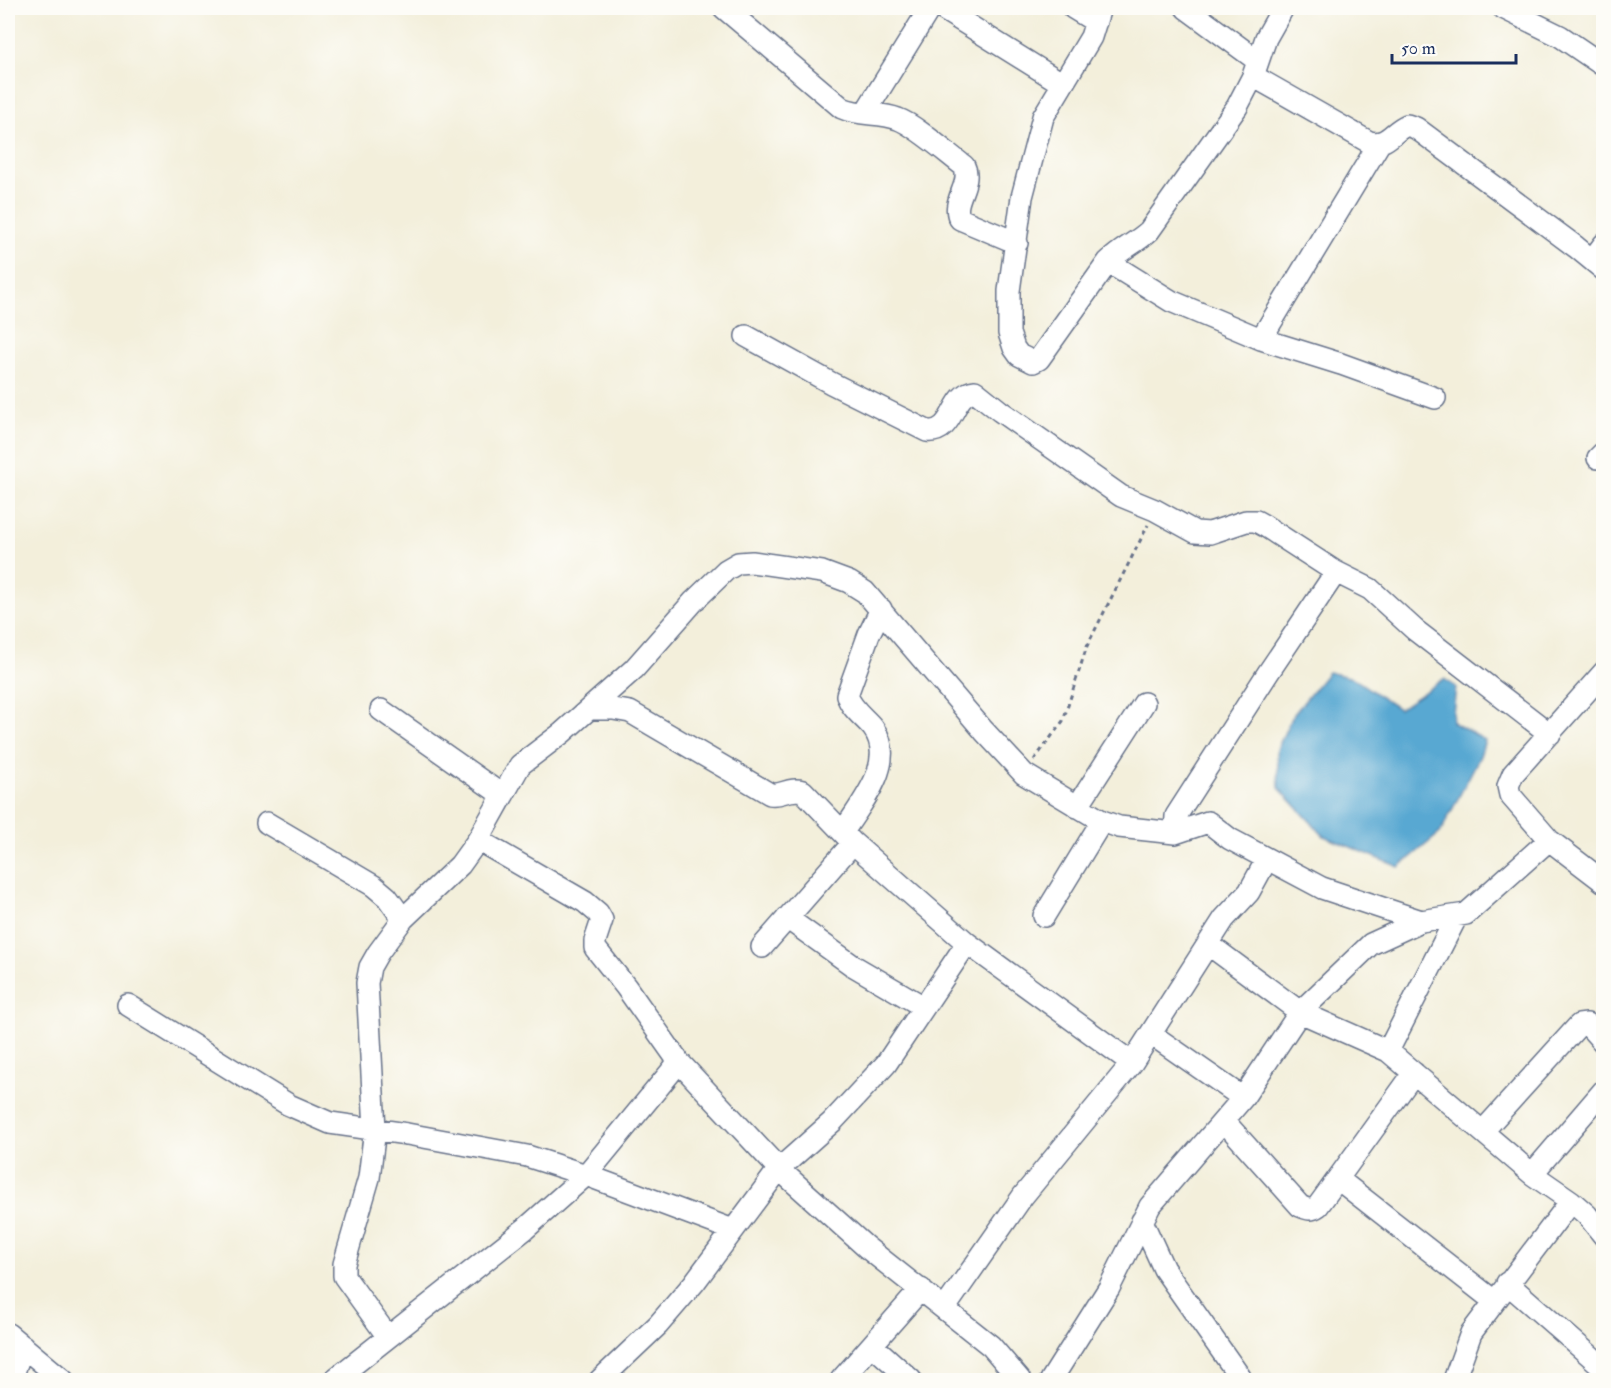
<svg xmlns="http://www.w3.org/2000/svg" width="1611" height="1388" viewBox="0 0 1611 1388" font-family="'IM FELL Double Pica',serif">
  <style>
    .water { fill: #58a8d2; stroke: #3a6c98; stroke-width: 1.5 }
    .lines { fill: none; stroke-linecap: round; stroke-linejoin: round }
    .minor-casing { stroke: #67728a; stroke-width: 24 }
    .path { stroke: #67728a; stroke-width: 3; stroke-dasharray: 4.5 4.5; stroke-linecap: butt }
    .minor { stroke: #fff; stroke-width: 21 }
  </style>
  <rect width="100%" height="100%" fill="#fdfcf7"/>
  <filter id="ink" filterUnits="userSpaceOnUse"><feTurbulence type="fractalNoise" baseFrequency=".0167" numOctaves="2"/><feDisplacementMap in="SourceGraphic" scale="12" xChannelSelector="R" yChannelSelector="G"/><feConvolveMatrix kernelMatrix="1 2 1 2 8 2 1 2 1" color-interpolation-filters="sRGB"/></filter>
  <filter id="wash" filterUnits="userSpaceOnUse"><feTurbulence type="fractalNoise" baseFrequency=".008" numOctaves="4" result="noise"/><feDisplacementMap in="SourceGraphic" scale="24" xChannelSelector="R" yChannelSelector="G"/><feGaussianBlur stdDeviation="1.35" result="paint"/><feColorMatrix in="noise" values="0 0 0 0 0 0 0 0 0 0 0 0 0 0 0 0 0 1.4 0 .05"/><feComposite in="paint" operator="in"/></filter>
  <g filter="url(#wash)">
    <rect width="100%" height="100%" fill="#f3efdb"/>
    <!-- water -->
    <path class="water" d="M1328,672L1353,678L1399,709L1444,679L1456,687L1452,722L1485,740L1480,756L1440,833L1399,867L1324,836L1279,788L1277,750L1291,718Z"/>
  </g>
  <g filter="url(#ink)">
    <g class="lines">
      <!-- minor casing -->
      <g class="minor-casing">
        <path id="minor" d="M724,8L842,108C859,116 880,112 898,119C915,125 948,154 964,166C973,184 950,202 960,219L1017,243
          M941,8L1063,84
          M1073,8L1096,22
          M1100,8L1091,37L1043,117L1022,197L1009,291V333L1014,348L1019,355L1033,362L1039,359L1108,262C1121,249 1136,243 1149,231L1237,107L1253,76L1266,38L1283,8
          M1186,8L1258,61
          M1503,8L1560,36L1604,66
          M1253,76L1369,142C1388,146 1391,132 1407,125L1416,128L1576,247L1604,270
          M865,113L930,8
          M1592,260L1604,244
          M1108,262L1171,301L1261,339L1341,364L1435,398
          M746,336L831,383L927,431C955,434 951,393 975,391L1000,411L1121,496L1155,510L1195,532L1210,533L1246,521H1256L1265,526L1336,572L1370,589L1415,630L1550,734
          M1261,339L1379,144
          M1598,458L1604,452
          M1604,672L1513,774L1508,786L1510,795L1549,840L1604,882
          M590,709H613L630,712L770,794C783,796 789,787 803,791L853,843L967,943L1132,1063
          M381,710L502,795
          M1077,807L1144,703
          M267,823L374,886L387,897L403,919
          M843,832C861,803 898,762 873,728C864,717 851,709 847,695L869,634L881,609
          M1175,833L1176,816L1268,673L1336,572
          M478,840L585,902L598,913L602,920L595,941V948L626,987L679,1062L779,1169L866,1247L991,1346L1020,1380
          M1044,916L1102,821
          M787,918L852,965L924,1007
          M1208,944L1300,1012L1388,1051L1532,1174L1571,1201L1587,1215L1604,1236
          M762,947L853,843
          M128,1005L289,1105L330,1123L407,1134L527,1156L586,1175L733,1230
          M1151,1034L1243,1098
          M1388,1051L1457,916
          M1224,1121L1300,1206C1307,1209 1311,1211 1318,1206L1414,1073
          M1483,1131L1579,1025L1587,1024L1604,1043
          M1532,1174L1604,1090
          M1338,1179L1494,1301
          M1142,1221L1164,1269L1240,1377V1380
          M1507,1283L1604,1368
          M945,1308L1023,1196L1132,1063L1224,919L1249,892L1267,859
          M8,1334L63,1380
          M388,1337L344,1276V1264L369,1178L375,1129L367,983L370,967L378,953L403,919L460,865L478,840L520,765L562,733L634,669L694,601L726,570L738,563L752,562L822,572L849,582L865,592L984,731L1024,774L1102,821L1119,827L1175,833L1208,822L1230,839L1322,888L1421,921
          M872,1345L911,1380
          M14,1380L15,1369L23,1346
          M334,1380L525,1229L586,1175L679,1062
          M600,1380L658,1325L694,1283L779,1169L832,1122L886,1064L967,943
          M841,1380L921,1289
          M1051,1380L1109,1288L1150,1206L1243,1098L1300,1012L1371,944L1421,921L1466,914L1549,840
          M1454,1380L1471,1333L1571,1201"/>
      </g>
      <!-- path -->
      <path class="path" d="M1034,760L1063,721L1087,646L1148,525"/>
      <!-- minor -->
      <use href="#minor" class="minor"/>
    </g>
  </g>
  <!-- margin -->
  <rect width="1611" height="1388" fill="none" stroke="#fdfcf7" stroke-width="30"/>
  <!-- scale -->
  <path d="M1392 54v9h124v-9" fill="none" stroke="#1b2f5e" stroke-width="3"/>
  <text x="1401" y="54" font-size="18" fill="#1b2f5e" stroke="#fdfcf7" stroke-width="4.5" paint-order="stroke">50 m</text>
</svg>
